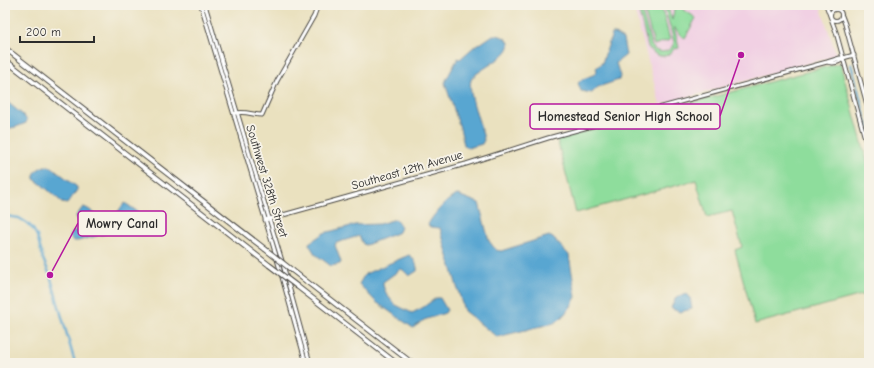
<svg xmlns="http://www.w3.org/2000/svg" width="874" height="368" viewBox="0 0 874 368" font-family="'Comic Neue',sans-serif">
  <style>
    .built { fill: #f1d0e3 }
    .green { fill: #8edd9c; stroke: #5c8464 }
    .water { fill: #58a6d1; stroke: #42687e }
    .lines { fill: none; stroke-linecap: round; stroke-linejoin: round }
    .canal { stroke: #58a6d1; stroke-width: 2.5 }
    .tertiary-casing { stroke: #484641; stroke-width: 5 }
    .secondary-casing { stroke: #484641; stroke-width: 5 }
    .motorway-casing { stroke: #484641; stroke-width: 6 }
    .tertiary { stroke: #fff; stroke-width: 3 }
    .secondary { stroke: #fff; stroke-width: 3 }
    .motorway { stroke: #fff; stroke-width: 4 }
    .motorway-bridge-casing { stroke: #484641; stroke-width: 6; stroke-linecap: butt }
    .motorway-bridge { stroke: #fff; stroke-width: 4 }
    .labels { text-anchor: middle; stroke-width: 3.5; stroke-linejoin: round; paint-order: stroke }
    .street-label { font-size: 12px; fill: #2b2b2b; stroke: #f7f3e8 }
    .leader { fill: none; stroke: #b5179e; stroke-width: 1.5 }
    .callout-dot { fill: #b5179e; stroke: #f7f3e8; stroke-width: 1.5 }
    .callout { fill: #f7f3e8; stroke: #b5179e; stroke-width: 1.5 }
    .callout-label { font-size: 13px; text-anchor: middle; font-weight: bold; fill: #2b2b2b }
  </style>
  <rect width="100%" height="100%" fill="#f7f3e8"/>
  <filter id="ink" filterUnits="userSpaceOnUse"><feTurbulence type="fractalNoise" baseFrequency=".025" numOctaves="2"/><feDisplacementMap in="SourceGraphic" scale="8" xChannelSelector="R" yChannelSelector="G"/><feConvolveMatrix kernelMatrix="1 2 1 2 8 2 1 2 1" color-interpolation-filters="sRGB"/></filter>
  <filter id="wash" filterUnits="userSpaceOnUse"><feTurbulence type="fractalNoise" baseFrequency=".012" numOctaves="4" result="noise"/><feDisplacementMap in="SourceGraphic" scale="16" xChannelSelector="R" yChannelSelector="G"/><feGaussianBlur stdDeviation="0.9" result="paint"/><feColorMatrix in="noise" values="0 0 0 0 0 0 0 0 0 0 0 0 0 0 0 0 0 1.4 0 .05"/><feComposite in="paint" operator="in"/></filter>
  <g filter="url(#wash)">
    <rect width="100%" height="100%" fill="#eae1bf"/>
    <!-- built -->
    <path class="built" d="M633,5H820L836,54L835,56L660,105Z"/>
    <!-- green -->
    <path class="green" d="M637,5H640L652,47C659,55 671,53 674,42L664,5H667L672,20L675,5H677L696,18L685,38L681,36L674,27L679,48L676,49L675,47C668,60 656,58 648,47Z
      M647,5H661L670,40L654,45L643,6Z
      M840,63L869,168V293L755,324L735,250L742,247L732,211L707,217L696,180L576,213L557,139Z"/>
    <!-- water -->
    <path class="water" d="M612,34H615L623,39L626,55L616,63L620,76L619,80L598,87L592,93L581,91L578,83L581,80L595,74L597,71L596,68L602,63Z
      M493,35C498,35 501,36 505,38C524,52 474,70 471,80C467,93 482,126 484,140L482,144L468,148L464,145L460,128L445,83L446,80L458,58L460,59L476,45L479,43L480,44Z
      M5,100L23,115L27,120L26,123L16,127L5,129Z
      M45,166L52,167L77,187V190L67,204L63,203L41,184L34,179C33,172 39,168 45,166Z
      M458,195L479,203L489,241L496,250L501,251L549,236L553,238L569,255L576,297L570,308L560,319L554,323L497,337L464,311L440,228L430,227L428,225C431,217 449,196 458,195Z
      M125,203L138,212L137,216L126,228L78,241H73L70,237V235L79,227L80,224L76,216L83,207C94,209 100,225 115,215C119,212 121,206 125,203Z
      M396,219L401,227L399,232L366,245L363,244L359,236L336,243L335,245L341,262L340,264L331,266L315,254L309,244V243L324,233L355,225L379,224Z
      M409,255C414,258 418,266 417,271L409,276L403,270L401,269L383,282C382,289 391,301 396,305C401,308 407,310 412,313L422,308L436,298H440L447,310L445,313L424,320L413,328L376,302L359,284L365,274Z
      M687,294L690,297L692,309L680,312L672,309L671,308L676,297Z"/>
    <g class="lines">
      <!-- canal -->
      <path class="canal" d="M851,64L869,132
        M5,216L19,218L27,223L33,229L37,236L43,259L50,275L75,363"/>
    </g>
  </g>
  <g filter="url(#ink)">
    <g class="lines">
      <!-- tertiary casing -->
      <g class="tertiary-casing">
        <path id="tertiary" d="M201,5L275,252L306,363
          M205,5L249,152L282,261L310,363
          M827,62C833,64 840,63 843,58
          M236,113C246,111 253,115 262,115L277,81L314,16L318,5
          M265,220L466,164L548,138L827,62L840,58H843L854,55"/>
      </g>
      <!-- secondary casing -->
      <g class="secondary-casing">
        <path id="secondary" d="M826,5L836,32L869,153
          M830.5 15a5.5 5.5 0 1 1 11 0a5.5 5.5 0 1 1-11 0Z
          M842,16L845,24L869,112"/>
      </g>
      <!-- motorway casing -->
      <g class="motorway-casing">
        <path id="motorway" d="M5,48L265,249
          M5,60L269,265
          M293,271L412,363
          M298,287L396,363"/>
      </g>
      <!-- tertiary -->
      <use href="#tertiary" class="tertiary"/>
      <!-- secondary -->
      <use href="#secondary" class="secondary"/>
      <!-- motorway -->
      <use href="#motorway" class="motorway"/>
      <!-- motorway-bridge casing -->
      <g class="motorway-bridge-casing">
        <path id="motorway-bridge" d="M265,249L293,271
          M269,265L298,287"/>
      </g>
      <!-- motorway-bridge -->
      <use href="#motorway-bridge" class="motorway-bridge"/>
    </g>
  </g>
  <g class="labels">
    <!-- street labels -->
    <g class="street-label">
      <text transform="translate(407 170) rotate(-16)" y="4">Southeast 12th Avenue</text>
      <text transform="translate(267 181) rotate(73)" y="4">Southwest 328th Street</text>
    </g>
  </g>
  <!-- callouts -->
  <path class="leader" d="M741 55L720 116M50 275L78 223"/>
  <g class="callout-dot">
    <circle cx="741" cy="55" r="4"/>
    <circle cx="50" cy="275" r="4"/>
  </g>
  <g class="callout">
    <rect x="530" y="104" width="190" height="25" rx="4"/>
    <rect x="78" y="211" width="88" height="25" rx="4"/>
  </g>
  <g class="callout-label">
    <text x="625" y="121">Homestead Senior High School</text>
    <text x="122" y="228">Mowry Canal</text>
  </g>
  <!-- margin -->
  <rect width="874" height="368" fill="none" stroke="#f7f3e8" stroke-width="20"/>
  <!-- scale -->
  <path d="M20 36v6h74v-6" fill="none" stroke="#2b2b2b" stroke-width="2"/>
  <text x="26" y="36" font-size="12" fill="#2b2b2b" stroke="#f7f3e8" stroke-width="3" paint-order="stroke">200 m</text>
</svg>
